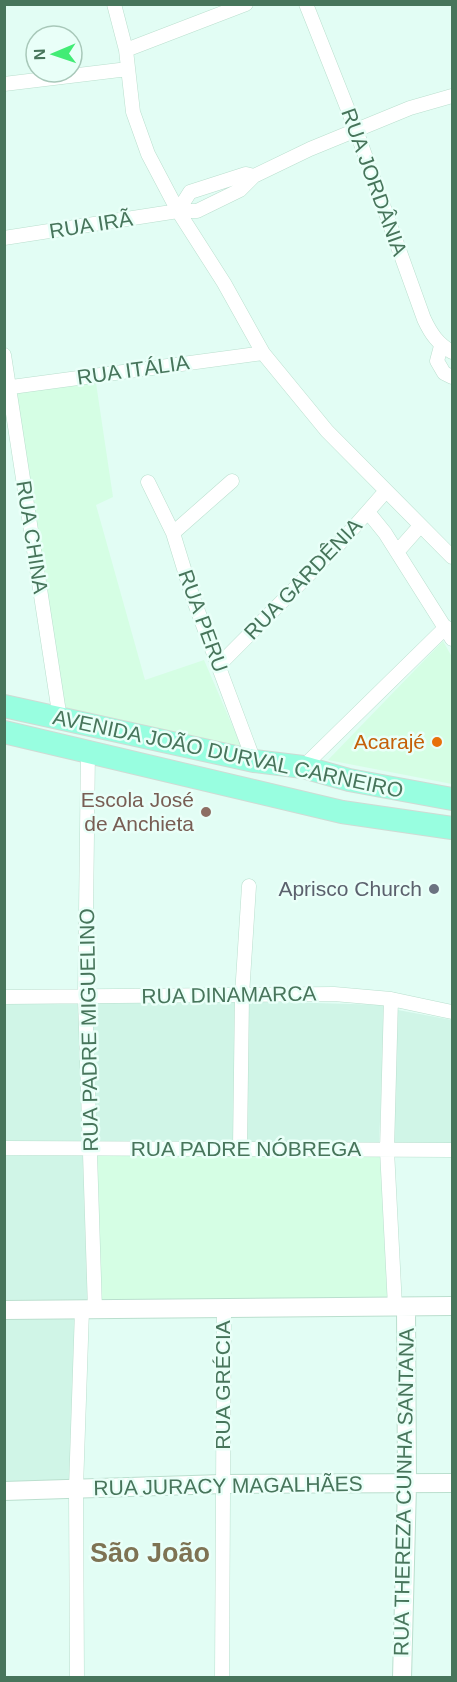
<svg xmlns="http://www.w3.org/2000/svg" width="457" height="1682" viewBox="0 0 457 1682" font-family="Arial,sans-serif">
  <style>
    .residential { fill: #d0f5e7 }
    .commercial { fill: #d5fee4 }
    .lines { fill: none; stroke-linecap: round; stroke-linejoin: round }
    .minor-casing { stroke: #badfce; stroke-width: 15 }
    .tertiary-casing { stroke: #badfce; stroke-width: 20 }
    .primary-casing { stroke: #cfdbd4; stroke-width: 24 }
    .minor { stroke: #fff; stroke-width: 14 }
    .tertiary { stroke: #fff; stroke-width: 18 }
    .primary { stroke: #98fee0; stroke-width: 22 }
    .food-dot { fill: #e8710a; stroke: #e9fff8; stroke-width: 2 }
    .education-dot { fill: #8d6e63; stroke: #e9fff8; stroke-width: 2 }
    .worship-dot { fill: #6b7280; stroke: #e9fff8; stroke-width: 2 }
    .labels { text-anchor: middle; stroke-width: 5; stroke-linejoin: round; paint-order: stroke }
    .street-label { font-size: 21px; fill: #47755b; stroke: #e9fff8 }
    .food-label { font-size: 21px; fill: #c56008; stroke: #e9fff8; text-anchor: end }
    .education-label { font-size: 21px; fill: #785e54; stroke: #e9fff8; text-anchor: end }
    .worship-label { font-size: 21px; fill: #5b616d; stroke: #e9fff8; text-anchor: end }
    .district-label { font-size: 27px; font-weight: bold; fill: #7e7353; stroke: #e9fff8 }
  </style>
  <rect width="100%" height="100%" fill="#e2fdf4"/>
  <!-- residential -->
  <path class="residential" d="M237,1001L233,1143H95L91,1003Z
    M247,1001L385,1005L379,1144H244Z
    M79,1003L86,1141L5,1143L4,1004Z
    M398,1010L452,1020V1146H393Z
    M86,1155L88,1305L5,1306L4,1156Z
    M79,1315L71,1483L5,1489L4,1319Z"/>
  <!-- commercial -->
  <path class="commercial" d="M96,383L113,497L96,505L145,680L204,660L242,748L71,717L61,696L13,390Z
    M443,641L452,657V784L328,760Z
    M96,1152L382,1156L390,1303L99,1306Z"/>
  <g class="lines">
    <!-- minor casing -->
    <g class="minor-casing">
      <path id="minor" d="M114,4L126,50L133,112L148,154L178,211L224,283L263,353L327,431L452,557
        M306,4L356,130L424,319C431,334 438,344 452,352
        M126,50L246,4
        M4,84L128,69
        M178,211L190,192L246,174L254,176
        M4,238L178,211H197L240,190L254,176L310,149L410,108L452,96
        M441,346L437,361L444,373L452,377
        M4,355L60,719
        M4,388L263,353
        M148,482L173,533L193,598L254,761
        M368,512L385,533L452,639
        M173,533L232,481
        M397,552L420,526
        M219,665L340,543L385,492
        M88,750L85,997L95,1310
        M303,767L446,627
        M4,997L334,994L391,999L452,1012
        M391,999L387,1150L395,1307
        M4,1148L452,1150
        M240,1148L242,995L249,886
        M77,1678L76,1488L82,1310
        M222,1678L224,1309"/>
    </g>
    <!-- tertiary casing -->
    <g class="tertiary-casing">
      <path id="tertiary" d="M4,1310L452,1306
        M4,1491L223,1484L452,1483
        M402,1678L407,1485L406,1307"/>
    </g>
    <!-- primary casing -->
    <g class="primary-casing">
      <path id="primary" d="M4,706L254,761L303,767L349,780L452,799
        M4,732L342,812L452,828"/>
    </g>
    <!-- minor -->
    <use href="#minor" class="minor"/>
    <!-- tertiary -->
    <use href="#tertiary" class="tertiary"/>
    <!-- primary -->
    <use href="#primary" class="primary"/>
  </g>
  <!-- markers -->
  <circle class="food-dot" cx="437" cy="742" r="6"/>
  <circle class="education-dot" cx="206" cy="812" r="6"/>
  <circle class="worship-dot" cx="434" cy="889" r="6"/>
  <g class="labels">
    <!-- street labels -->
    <g class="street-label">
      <text transform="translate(374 182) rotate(70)" y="7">RUA JORDÂNIA</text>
      <text transform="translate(91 225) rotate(-9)" y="7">RUA IRÃ</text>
      <text transform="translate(133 370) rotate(-8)" y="7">RUA ITÁLIA</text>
      <text transform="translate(32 537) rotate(81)" y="7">RUA CHINA</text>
      <text transform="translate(303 579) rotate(-46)" y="7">RUA GARDÊNIA</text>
      <text transform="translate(203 621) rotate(70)" y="7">RUA PERU</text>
      <text transform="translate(228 754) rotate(12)" y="7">AVENIDA JOÃO DURVAL CARNEIRO</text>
      <text transform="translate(229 995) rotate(-1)" y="7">RUA DINAMARCA</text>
      <text transform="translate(89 1030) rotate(-91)" y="7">RUA PADRE MIGUELINO</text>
      <text x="246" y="1156">RUA PADRE NÓBREGA</text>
      <text transform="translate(223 1385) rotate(-90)" y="7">RUA GRÉCIA</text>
      <text transform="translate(228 1486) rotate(-1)" y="7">RUA JURACY MAGALHÃES</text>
      <text transform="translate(404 1492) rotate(-89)" y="7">RUA THEREZA CUNHA SANTANA</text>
    </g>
    <!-- food labels -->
    <g class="food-label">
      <text x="425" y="749">Acarajé</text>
    </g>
    <!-- education labels -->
    <g class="education-label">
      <text x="194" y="807">Escola José<tspan x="194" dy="24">de Anchieta</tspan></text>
    </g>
    <!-- worship labels -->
    <g class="worship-label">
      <text x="422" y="896">Aprisco Church</text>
    </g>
    <!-- district labels -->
    <g class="district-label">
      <text x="150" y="1562">São João</text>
    </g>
  </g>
  <!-- border -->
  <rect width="457" height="1682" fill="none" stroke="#47755b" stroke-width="12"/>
  <!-- north arrow -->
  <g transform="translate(54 54) rotate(268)"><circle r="28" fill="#e9fff8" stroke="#a8c8b9" stroke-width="1.5"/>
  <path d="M0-4.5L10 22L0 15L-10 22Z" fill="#42ec75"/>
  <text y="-9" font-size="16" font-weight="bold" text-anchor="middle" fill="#47755b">N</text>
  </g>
</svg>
